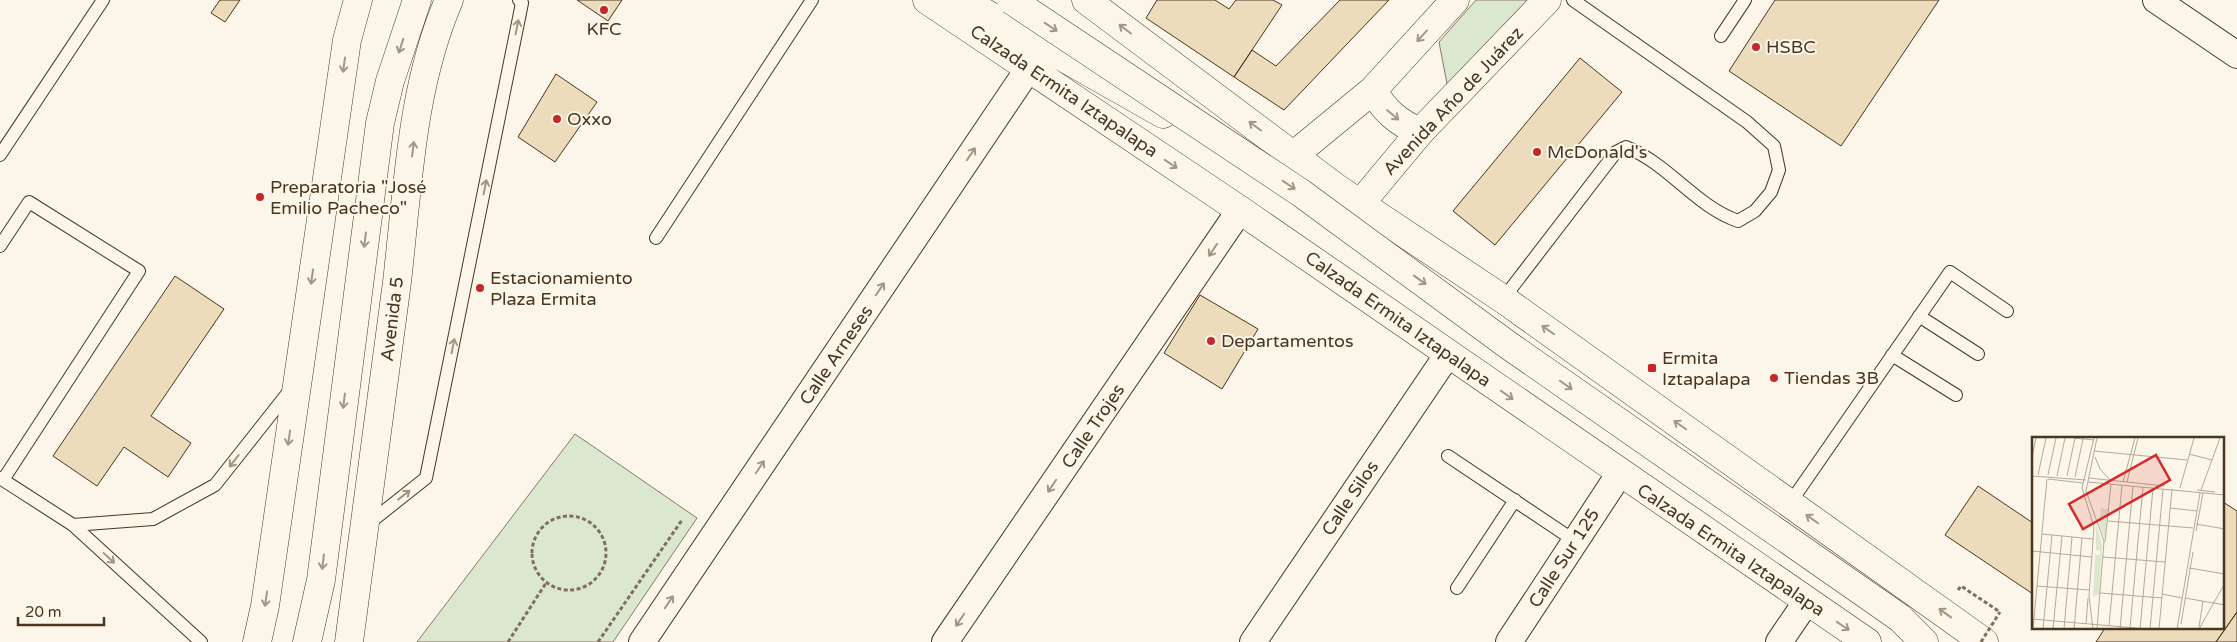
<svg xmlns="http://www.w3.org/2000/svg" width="2237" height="642" viewBox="0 0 2237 642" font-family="'Varela Round',sans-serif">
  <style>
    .green { fill: #dce7d0; stroke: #887966 }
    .building { fill: #ecdcbc; stroke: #4a3520 }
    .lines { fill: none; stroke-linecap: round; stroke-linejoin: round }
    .service-casing { stroke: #4a3520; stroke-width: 14 }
    .minor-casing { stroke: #4a3520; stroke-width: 28 }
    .secondary-casing { stroke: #4a3520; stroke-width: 29 }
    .primary-casing { stroke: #4a3520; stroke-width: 29 }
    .path { stroke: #7f6f5c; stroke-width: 3; stroke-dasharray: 4 2.5; stroke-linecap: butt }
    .service { stroke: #fbf6e9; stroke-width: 12 }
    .minor { stroke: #fbf6e9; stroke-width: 26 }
    .secondary { stroke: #fbf6e9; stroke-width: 28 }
    .primary { stroke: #fbf6e9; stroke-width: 28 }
    .primary-bridge-casing { stroke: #4a3520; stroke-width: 29; stroke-linecap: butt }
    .path-bridge { stroke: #7f6f5c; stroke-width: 3; stroke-dasharray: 4 2.5; stroke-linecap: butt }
    .primary-bridge { stroke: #fbf6e9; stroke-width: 28 }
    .oneway { stroke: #a29684 }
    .poi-dot { fill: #c62828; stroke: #fbf6e9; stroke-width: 2 }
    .labels { text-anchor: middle; stroke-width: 4; stroke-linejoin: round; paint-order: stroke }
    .poi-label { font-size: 18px; fill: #4a3520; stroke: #fbf6e9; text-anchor: start }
    .street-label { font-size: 18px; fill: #4a3520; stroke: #fbf6e9 }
    .inset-road { fill: none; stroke: #b4a999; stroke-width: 1 }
    .view { fill: #d62828; fill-opacity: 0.15; stroke: #d62828; stroke-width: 2.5 }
    .inset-edge { fill: none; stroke: #4a3520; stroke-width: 2.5 }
  </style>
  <rect width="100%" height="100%" fill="#fbf6e9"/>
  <!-- green -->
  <path class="green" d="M1476,0H1538L1449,94L1439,42Z
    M575,434L697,518L613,642H417Z"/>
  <!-- building -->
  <path class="building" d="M220,0H240L225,22L211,13Z
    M577,0H622L608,21Z
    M1157,0H1215L1229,9L1236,0H1273L1282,5L1234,77L1146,18Z
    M1340,0H1389L1284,110L1234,77L1252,50L1276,66Z
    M1775,0H1939L1841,146L1729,71Z
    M1580,58L1622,92L1495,245L1453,211Z
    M556,74L597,102L555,162L518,137Z
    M175,276L224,309L151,416L191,443L168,477L124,447L97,486L53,456Z
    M1200,295L1258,329L1222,389L1164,353Z
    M1978,486L2033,523V594L1945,535Z
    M2223,502L2237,511V612L2216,642H2096L2105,628H2223Z
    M2237,612V642H2216Z"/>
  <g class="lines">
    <!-- service casing -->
    <g class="service-casing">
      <path id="service" d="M1721,36L1745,0
        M0,155L103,0
        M656,238L812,0
        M0,246L29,202L139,271L3,480
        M1503,299L1616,152L1626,147C1669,164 1695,206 1738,221L1755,211L1771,192L1779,170L1774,146L1747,122L1573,0
        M1919,316L1978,354
        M1892,355L1956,395
        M1448,456L1575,541
        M0,478L73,525L201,642
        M1790,503L1950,272L2007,311
        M368,524L426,478L522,3L519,0
        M73,525L153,519L215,485L291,389
        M1457,588L1515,500"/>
    </g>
    <!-- minor casing -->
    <g class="minor-casing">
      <path id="minor" d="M2156,0L2237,55
        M642,642L1029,68
        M945,642L1240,210
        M1253,642L1448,354
        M1509,642L1620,473
        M1779,642L1807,601"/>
    </g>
    <!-- secondary casing -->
    <g class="secondary-casing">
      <path id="secondary" d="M1373,90C1384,111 1399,123 1420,132
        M1294,155L1373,90L1455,0
        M1360,204L1420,132L1547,0"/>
    </g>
    <!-- primary casing -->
    <g class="primary-casing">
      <path id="primary" d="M927,0L1240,210L1867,642
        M962,0L1163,114
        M1086,0L1338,189L1503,299L1984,642
        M1900,618L1924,642
        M257,642L265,606L347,40L358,0
        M307,642L321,580L380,123L390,81L417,0
        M349,642C366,522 382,402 397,282C408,187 411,88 449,0"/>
    </g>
    <!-- path -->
    <path class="path" d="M532 553a37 37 0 1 1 74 0a37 37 0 1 1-74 0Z
      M1958,590L1961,586L2000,612
      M508,642L546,583
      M598,642L682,520"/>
    <!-- service -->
    <use href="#service" class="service"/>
    <!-- minor -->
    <use href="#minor" class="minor"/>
    <!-- secondary -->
    <use href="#secondary" class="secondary"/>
    <!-- primary -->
    <use href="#primary" class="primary"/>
    <!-- primary-bridge casing -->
    <g class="primary-bridge-casing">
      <path id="primary-bridge" d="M1011,0L1301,193L1508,345L1900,618"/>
    </g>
    <!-- path-bridge -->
    <path class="path-bridge" d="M1981,642L2000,612"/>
    <!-- primary-bridge -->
    <use href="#primary-bridge" class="primary-bridge"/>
  </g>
  <!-- one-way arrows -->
  <defs><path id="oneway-shaft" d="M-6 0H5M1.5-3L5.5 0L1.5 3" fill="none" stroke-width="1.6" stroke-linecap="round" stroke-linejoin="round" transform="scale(1.25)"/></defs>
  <g class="oneway">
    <use href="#oneway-shaft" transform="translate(517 27) rotate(-79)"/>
    <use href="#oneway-shaft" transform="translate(1051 27) rotate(34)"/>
    <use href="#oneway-shaft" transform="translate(1125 29) rotate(-143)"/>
    <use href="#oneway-shaft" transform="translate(1422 36) rotate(132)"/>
    <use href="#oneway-shaft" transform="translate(401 46) rotate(108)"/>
    <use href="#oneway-shaft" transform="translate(344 65) rotate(98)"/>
    <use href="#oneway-shaft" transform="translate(1393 115) rotate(40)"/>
    <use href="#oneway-shaft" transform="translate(1255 126) rotate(-143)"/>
    <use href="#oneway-shaft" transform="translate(413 149) rotate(-83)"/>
    <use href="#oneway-shaft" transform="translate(971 154) rotate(-56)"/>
    <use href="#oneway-shaft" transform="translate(1171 164) rotate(34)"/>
    <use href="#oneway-shaft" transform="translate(1289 185) rotate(34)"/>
    <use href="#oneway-shaft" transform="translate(485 187) rotate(-79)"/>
    <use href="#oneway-shaft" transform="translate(365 240) rotate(97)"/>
    <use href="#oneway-shaft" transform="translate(1213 250) rotate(124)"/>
    <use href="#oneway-shaft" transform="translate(312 277) rotate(98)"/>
    <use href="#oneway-shaft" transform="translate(1420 280) rotate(36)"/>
    <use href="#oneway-shaft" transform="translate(880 289) rotate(-56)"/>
    <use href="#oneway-shaft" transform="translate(1548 330) rotate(-145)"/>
    <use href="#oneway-shaft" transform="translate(453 346) rotate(-79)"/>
    <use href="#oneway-shaft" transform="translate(1566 385) rotate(35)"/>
    <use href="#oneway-shaft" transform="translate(1507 395) rotate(35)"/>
    <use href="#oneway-shaft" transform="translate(344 401) rotate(97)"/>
    <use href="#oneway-shaft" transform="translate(1680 425) rotate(-145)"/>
    <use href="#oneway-shaft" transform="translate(289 438) rotate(98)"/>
    <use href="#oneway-shaft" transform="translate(234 461) rotate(128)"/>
    <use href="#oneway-shaft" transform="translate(760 467) rotate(-56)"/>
    <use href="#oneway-shaft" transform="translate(1052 486) rotate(124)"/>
    <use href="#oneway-shaft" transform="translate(404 495) rotate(-38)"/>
    <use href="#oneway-shaft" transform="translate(1812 519) rotate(-145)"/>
    <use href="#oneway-shaft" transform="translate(109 558) rotate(43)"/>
    <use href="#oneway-shaft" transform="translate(323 562) rotate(97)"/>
    <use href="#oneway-shaft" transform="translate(266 599) rotate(98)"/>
    <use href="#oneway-shaft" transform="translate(669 602) rotate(-56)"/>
    <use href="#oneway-shaft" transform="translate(1945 613) rotate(-144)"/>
    <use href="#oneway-shaft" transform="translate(960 620) rotate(124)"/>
    <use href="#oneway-shaft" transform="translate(1843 626) rotate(34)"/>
  </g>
  <!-- markers -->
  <g class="poi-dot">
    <circle cx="604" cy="10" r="5"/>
    <circle cx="1756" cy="47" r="5"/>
    <circle cx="557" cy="119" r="5"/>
    <circle cx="1537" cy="152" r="5"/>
    <circle cx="260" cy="197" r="5"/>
    <circle cx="480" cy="288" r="5"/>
    <circle cx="1211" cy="341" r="5"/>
    <rect x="1647" y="363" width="10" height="10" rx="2.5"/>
    <circle cx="1774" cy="378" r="5"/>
  </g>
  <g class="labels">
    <!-- poi labels -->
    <g class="poi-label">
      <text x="604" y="35" text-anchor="middle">KFC</text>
      <text x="1766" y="53">HSBC</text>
      <text x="567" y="125">Oxxo</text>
      <text x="1547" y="158">McDonald's</text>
      <text x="270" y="193">Preparatoria "José<tspan x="270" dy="21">Emilio Pacheco"</tspan></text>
      <text x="490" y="284">Estacionamiento<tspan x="490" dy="21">Plaza Ermita</tspan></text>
      <text x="1221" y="347">Departamentos</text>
      <text x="1662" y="364">Ermita<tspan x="1662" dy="21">Iztapalapa</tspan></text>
      <text x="1784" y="384">Tiendas 3B</text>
    </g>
    <!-- street labels -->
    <g class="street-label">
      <text transform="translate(1064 91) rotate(34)" y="6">Calzada Ermita Iztapalapa</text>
      <text transform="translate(1453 101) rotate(-47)" y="6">Avenida Año de Juárez</text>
      <text transform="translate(392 319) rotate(-83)" y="6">Avenida 5</text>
      <text transform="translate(1398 319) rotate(35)" y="6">Calzada Ermita Iztapalapa</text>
      <text transform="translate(836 355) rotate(-56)" y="6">Calle Arneses</text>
      <text transform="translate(1093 426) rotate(-56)" y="6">Calle Trojes</text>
      <text transform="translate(1350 498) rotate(-56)" y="6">Calle Silos</text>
      <text transform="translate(1731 550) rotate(34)" y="6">Calzada Ermita Iztapalapa</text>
      <text transform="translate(1564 558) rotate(-57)" y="6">Calle Sur 125</text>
    </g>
  </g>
  <!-- overview -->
  <g transform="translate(2032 437)">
    <rect width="192" height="192" fill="#fbf6e9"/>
    <path d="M69,71L76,72L73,102L67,87ZM64,87L70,107L67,157L61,160L63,118H68V114L64,113Z" fill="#dce7d0"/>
    <path class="inset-road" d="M42,1L62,3M62,14L155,23M157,17L180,23M0,20L4,1M63,20L68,32L78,43M6,38L14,1M16,38L24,1M0,39L54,43M25,39L33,1M35,39L43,1M43,40L51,2M57,41L133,49M16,42L51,46M56,45L193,58M91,45L103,1M95,45L106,1M148,51L162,1M165,53L183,55M169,53L188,1M138,71L165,74M76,84L161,91M164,87L193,92M164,94L171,56M10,97L61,102M73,105L79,47M0,114L60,120M71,120L133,125M157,131L193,137M5,149L57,153M68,156L130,161M130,157L150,161M153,161L193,168M0,182L115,192M54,187L56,161M149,187L161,115M77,189L90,48M167,190L171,164M98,191L111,50M1,192L15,42M11,192L20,98M21,192L30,99M32,192L40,100M42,192L50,101M61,192L57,159L62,90L50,51L62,1M65,192L72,104L54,54L65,1M88,192L101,49M108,192L121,51M118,192L131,52M127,192L140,52M145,192L168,56M167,192L193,146"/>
    <path class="view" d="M124,18L138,43L51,92L37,67Z"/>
    <rect width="192" height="192" class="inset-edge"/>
  </g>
  <!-- scale -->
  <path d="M18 617v8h86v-8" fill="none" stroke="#4a3520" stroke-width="2.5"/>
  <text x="25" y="617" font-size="15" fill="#4a3520" stroke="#fbf6e9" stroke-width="4" paint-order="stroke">20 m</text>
</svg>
